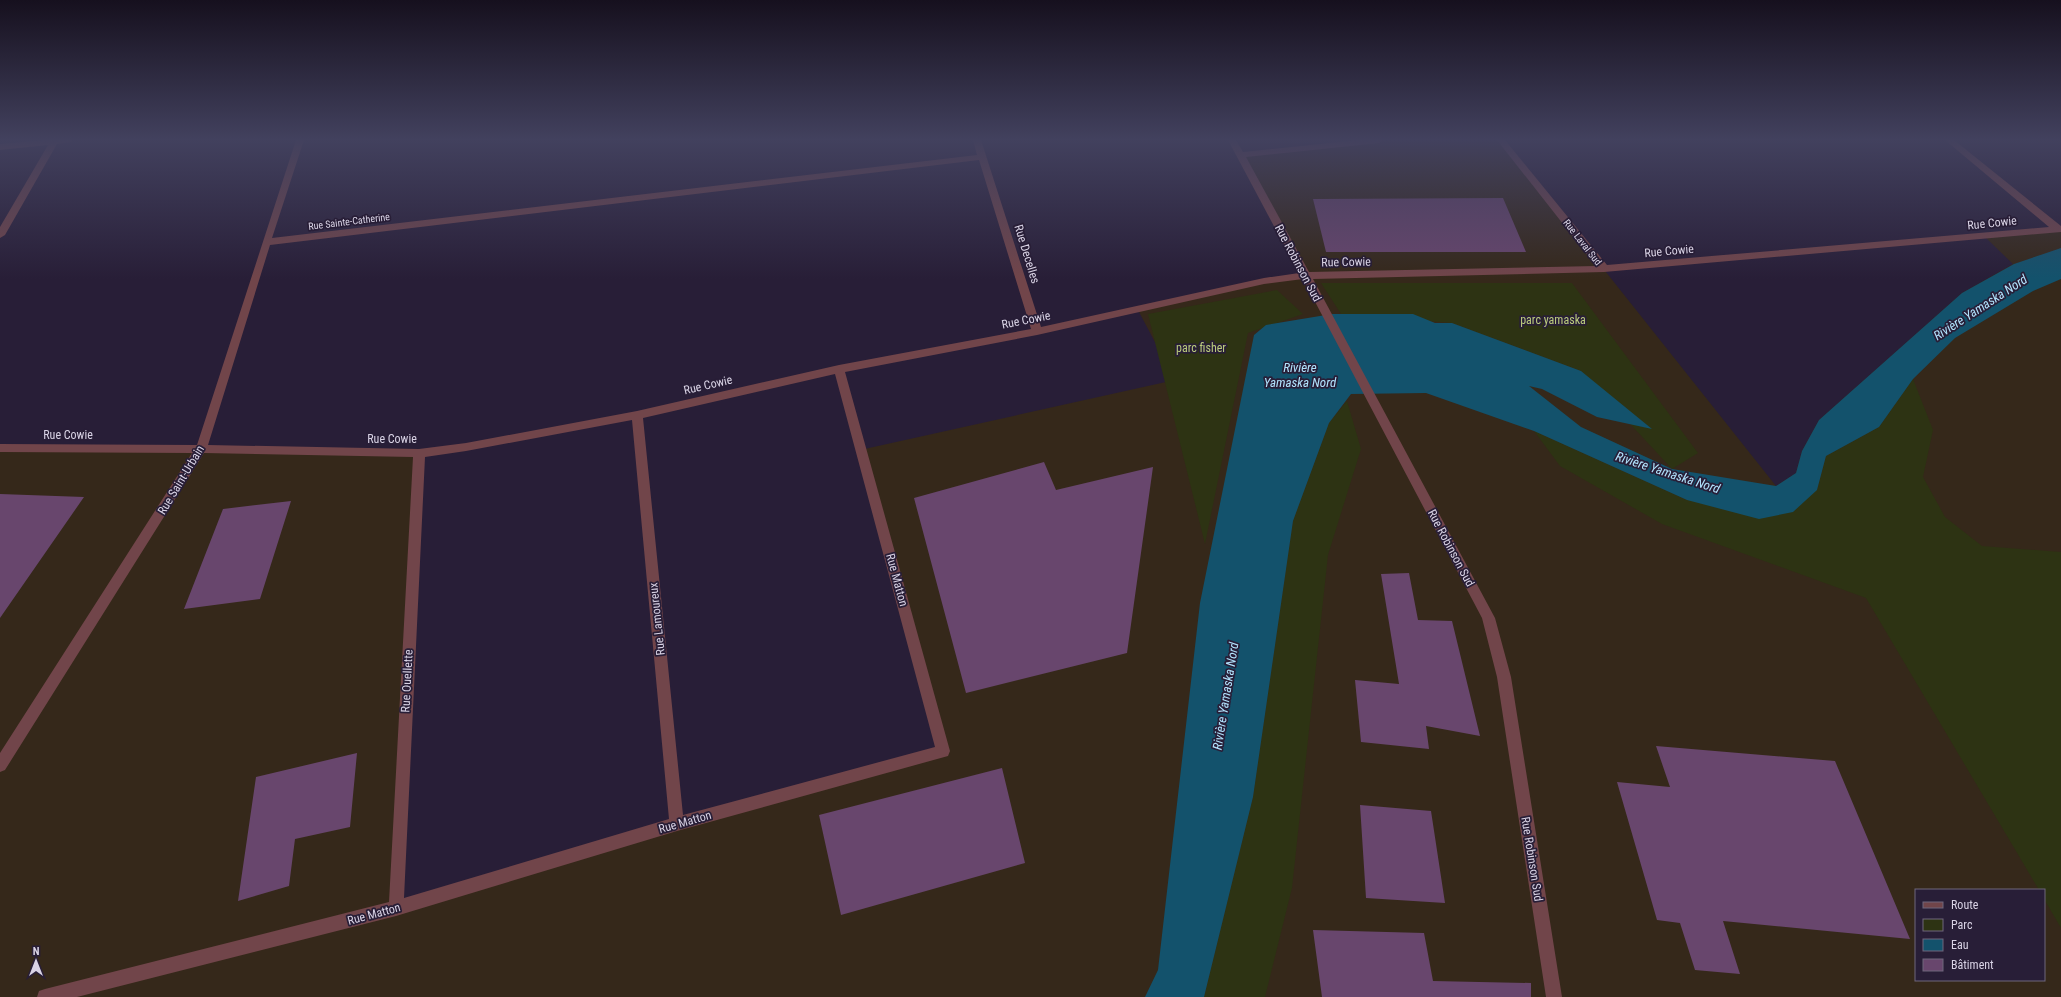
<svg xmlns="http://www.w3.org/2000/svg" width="2061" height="997" viewBox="0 0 2061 997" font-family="'Roboto Condensed',sans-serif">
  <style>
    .industrial { fill: #35281a; fill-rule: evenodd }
    .green { fill: #2d3313 }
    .water { fill: #13526c }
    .building { fill: #68466d }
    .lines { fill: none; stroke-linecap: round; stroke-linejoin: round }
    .minor { fill: #71454a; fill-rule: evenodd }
    .labels { text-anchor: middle; stroke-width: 3.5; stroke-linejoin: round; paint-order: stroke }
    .far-street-label { font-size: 10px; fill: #d9d3e5; stroke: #281e37 }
    .street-label { font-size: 12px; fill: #d9d3e5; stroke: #281e37 }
    .park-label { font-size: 12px; fill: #bccd7e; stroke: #281e37 }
    .water-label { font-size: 13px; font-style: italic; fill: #b2e4fe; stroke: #281e37 }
  </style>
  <rect width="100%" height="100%" fill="#281e37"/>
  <!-- industrial -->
  <path class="industrial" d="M1379,140H1501L1776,486L1796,473L1802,451L1819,420L1962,293L2013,264L1985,237L2061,229V997H0V448L419,453L396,908L943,751L860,450L1175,380L1138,310L1264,281L1305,276L1240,155ZM1916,890H2044V980H1916Z"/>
  <!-- green -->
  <path class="green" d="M1321,283H1572L1698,453L1672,469L1581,371L1452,323L1341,314Z
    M1277,290L1303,314L1248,333L1205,544L1148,314Z
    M1913,379L1933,430L1923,477L1945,517L1982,546L2061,552V928L2044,899V890H2039L1866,598L1662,524L1560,466L1534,431L1687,500L1817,490L1826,456L1879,427Z
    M1347,401L1361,449L1328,555L1292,888L1265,997H1204L1253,797L1293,521L1329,423Z"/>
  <!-- water -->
  <path class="water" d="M2061,248V279L2033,291L1955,338L1913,379L1879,427L1826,456L1817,490L1793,512L1759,519L1687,500L1534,431L1426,393L1351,394L1329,423L1293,521L1253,797L1204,997H1145L1158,970L1200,603L1254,335L1266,325L1332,314H1413L1435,323H1452L1581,371L1652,429L1597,417L1542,389L1529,386L1581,427L1672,469L1776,486L1796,473L1802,451L1819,420L1962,293L2014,264Z"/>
  <!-- building -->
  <path class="building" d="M1503,198L1526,252H1326L1313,199Z
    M1044,462L1056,490L1153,467L1127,653L966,693L914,498Z
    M0,494L84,497L0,618Z
    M291,501L260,599L184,609L223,509Z
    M1409,573L1418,620L1452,621L1480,736L1426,726L1429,749L1361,742L1355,680L1399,684L1381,574Z
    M1656,746L1835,761L1910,939L1723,921L1740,974L1695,970L1680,923L1657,920L1617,782L1670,787Z
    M357,753L350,827L295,839L289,886L238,901L256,777Z
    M1002,768L1025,863L841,915L819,815Z
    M1360,805L1431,811L1445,903L1366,898Z
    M1313,930L1424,933L1433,981L1531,983V997H1322Z"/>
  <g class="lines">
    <!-- minor -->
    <path class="minor" d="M46,140H72L71,142L57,144L5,235L0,238V227L48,145L0,150V144Z
      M296,140H304L272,238L977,155L973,140H981L1041,327L1264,278L1299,273L1228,140H1236L1243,152L1358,140H1383L1379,143L1246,157L1309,272L1596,266L1497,140H1505L1607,265L2049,227L1945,140H1954L2061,226V232L1604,272L1313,279L1495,618L1511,677L1562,997H1546L1497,677L1482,618L1303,279L1264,284L1037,335L845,372L950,751L948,756L677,831L396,916L77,997H37L39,991L45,989L389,902L413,457L204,453L5,770L0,772V753L192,453L0,452V444L197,445ZM979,160L1031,329L839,365L637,411L466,443L419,449L208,445L270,245ZM835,374L935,747L683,815L643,418ZM632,420L669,819L404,898L425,457L466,451Z"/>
  </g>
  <!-- sky -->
  <linearGradient id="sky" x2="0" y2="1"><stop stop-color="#16101e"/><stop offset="0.5" stop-color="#42415e"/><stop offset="1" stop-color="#42415e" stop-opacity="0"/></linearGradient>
  <rect width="2061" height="279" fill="url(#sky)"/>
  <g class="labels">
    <!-- far-street labels -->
    <g class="far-street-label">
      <text transform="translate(349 221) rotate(-7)" y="4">Rue Sainte-Catherine</text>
      <text transform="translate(1583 242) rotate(52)" y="4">Rue Laval Sud</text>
    </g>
    <!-- street labels -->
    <g class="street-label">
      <text transform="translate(1992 223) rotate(-6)" y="4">Rue Cowie</text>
      <text transform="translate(1669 251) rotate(-5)" y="4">Rue Cowie</text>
      <text transform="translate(1027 254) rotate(73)" y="4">Rue Decelles</text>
      <text transform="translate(1346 262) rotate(-1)" y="4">Rue Cowie</text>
      <text transform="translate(1298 263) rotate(62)" y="4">Rue Robinson Sud</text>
      <text transform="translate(1026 320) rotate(-11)" y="4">Rue Cowie</text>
      <text transform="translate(708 385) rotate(-13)" y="4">Rue Cowie</text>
      <text x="68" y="439">Rue Cowie</text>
      <text x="392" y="443">Rue Cowie</text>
      <text transform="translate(181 480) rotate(-59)" y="4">Rue Saint-Urbain</text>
      <text transform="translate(1451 548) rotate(62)" y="4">Rue Robinson Sud</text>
      <text transform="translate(897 580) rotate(75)" y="4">Rue Matton</text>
      <text transform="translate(657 619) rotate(-96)" y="4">Rue Lamoureux</text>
      <text transform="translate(407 681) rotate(-87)" y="4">Rue Ouellette</text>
      <text transform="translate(685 822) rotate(-16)" y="4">Rue Matton</text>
      <text transform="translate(1532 859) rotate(81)" y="4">Rue Robinson Sud</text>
      <text transform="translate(374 914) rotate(-15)" y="4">Rue Matton</text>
    </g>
    <!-- park labels -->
    <g class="park-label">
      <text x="1553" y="324">parc yamaska</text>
      <text x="1201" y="352">parc fisher</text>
    </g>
    <!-- water labels -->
    <g class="water-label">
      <text transform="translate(1980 307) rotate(-33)" y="5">Rivière Yamaska Nord</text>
      <text x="1300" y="372">Rivière<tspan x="1300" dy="15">Yamaska Nord</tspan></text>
      <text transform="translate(1668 472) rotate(18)" y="5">Rivière Yamaska Nord</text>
      <text transform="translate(1225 696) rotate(-81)" y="5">Rivière Yamaska Nord</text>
    </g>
  </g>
  <!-- legend -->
  <rect x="1915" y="889" width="130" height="92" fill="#281e37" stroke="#6f667d"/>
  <rect x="1923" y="902" width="20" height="6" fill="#71454a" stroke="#6f667d"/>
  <text x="1951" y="909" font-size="12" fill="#d9d3e5">Route</text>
  <rect x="1923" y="919" width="20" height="12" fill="#2d3313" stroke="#6f667d"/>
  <text x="1951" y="929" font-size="12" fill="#d9d3e5">Parc</text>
  <rect x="1923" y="939" width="20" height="12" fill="#13526c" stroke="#6f667d"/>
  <text x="1951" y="949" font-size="12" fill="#d9d3e5">Eau</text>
  <rect x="1923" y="959" width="20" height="12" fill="#68466d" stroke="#6f667d"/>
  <text x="1951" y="969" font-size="12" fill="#d9d3e5">Bâtiment</text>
  <!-- north arrow -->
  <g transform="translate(36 961)" stroke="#281e37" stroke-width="3" paint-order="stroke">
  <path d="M0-3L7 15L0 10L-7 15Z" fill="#d9d3e5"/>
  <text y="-6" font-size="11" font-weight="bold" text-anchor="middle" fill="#d9d3e5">N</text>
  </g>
</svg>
